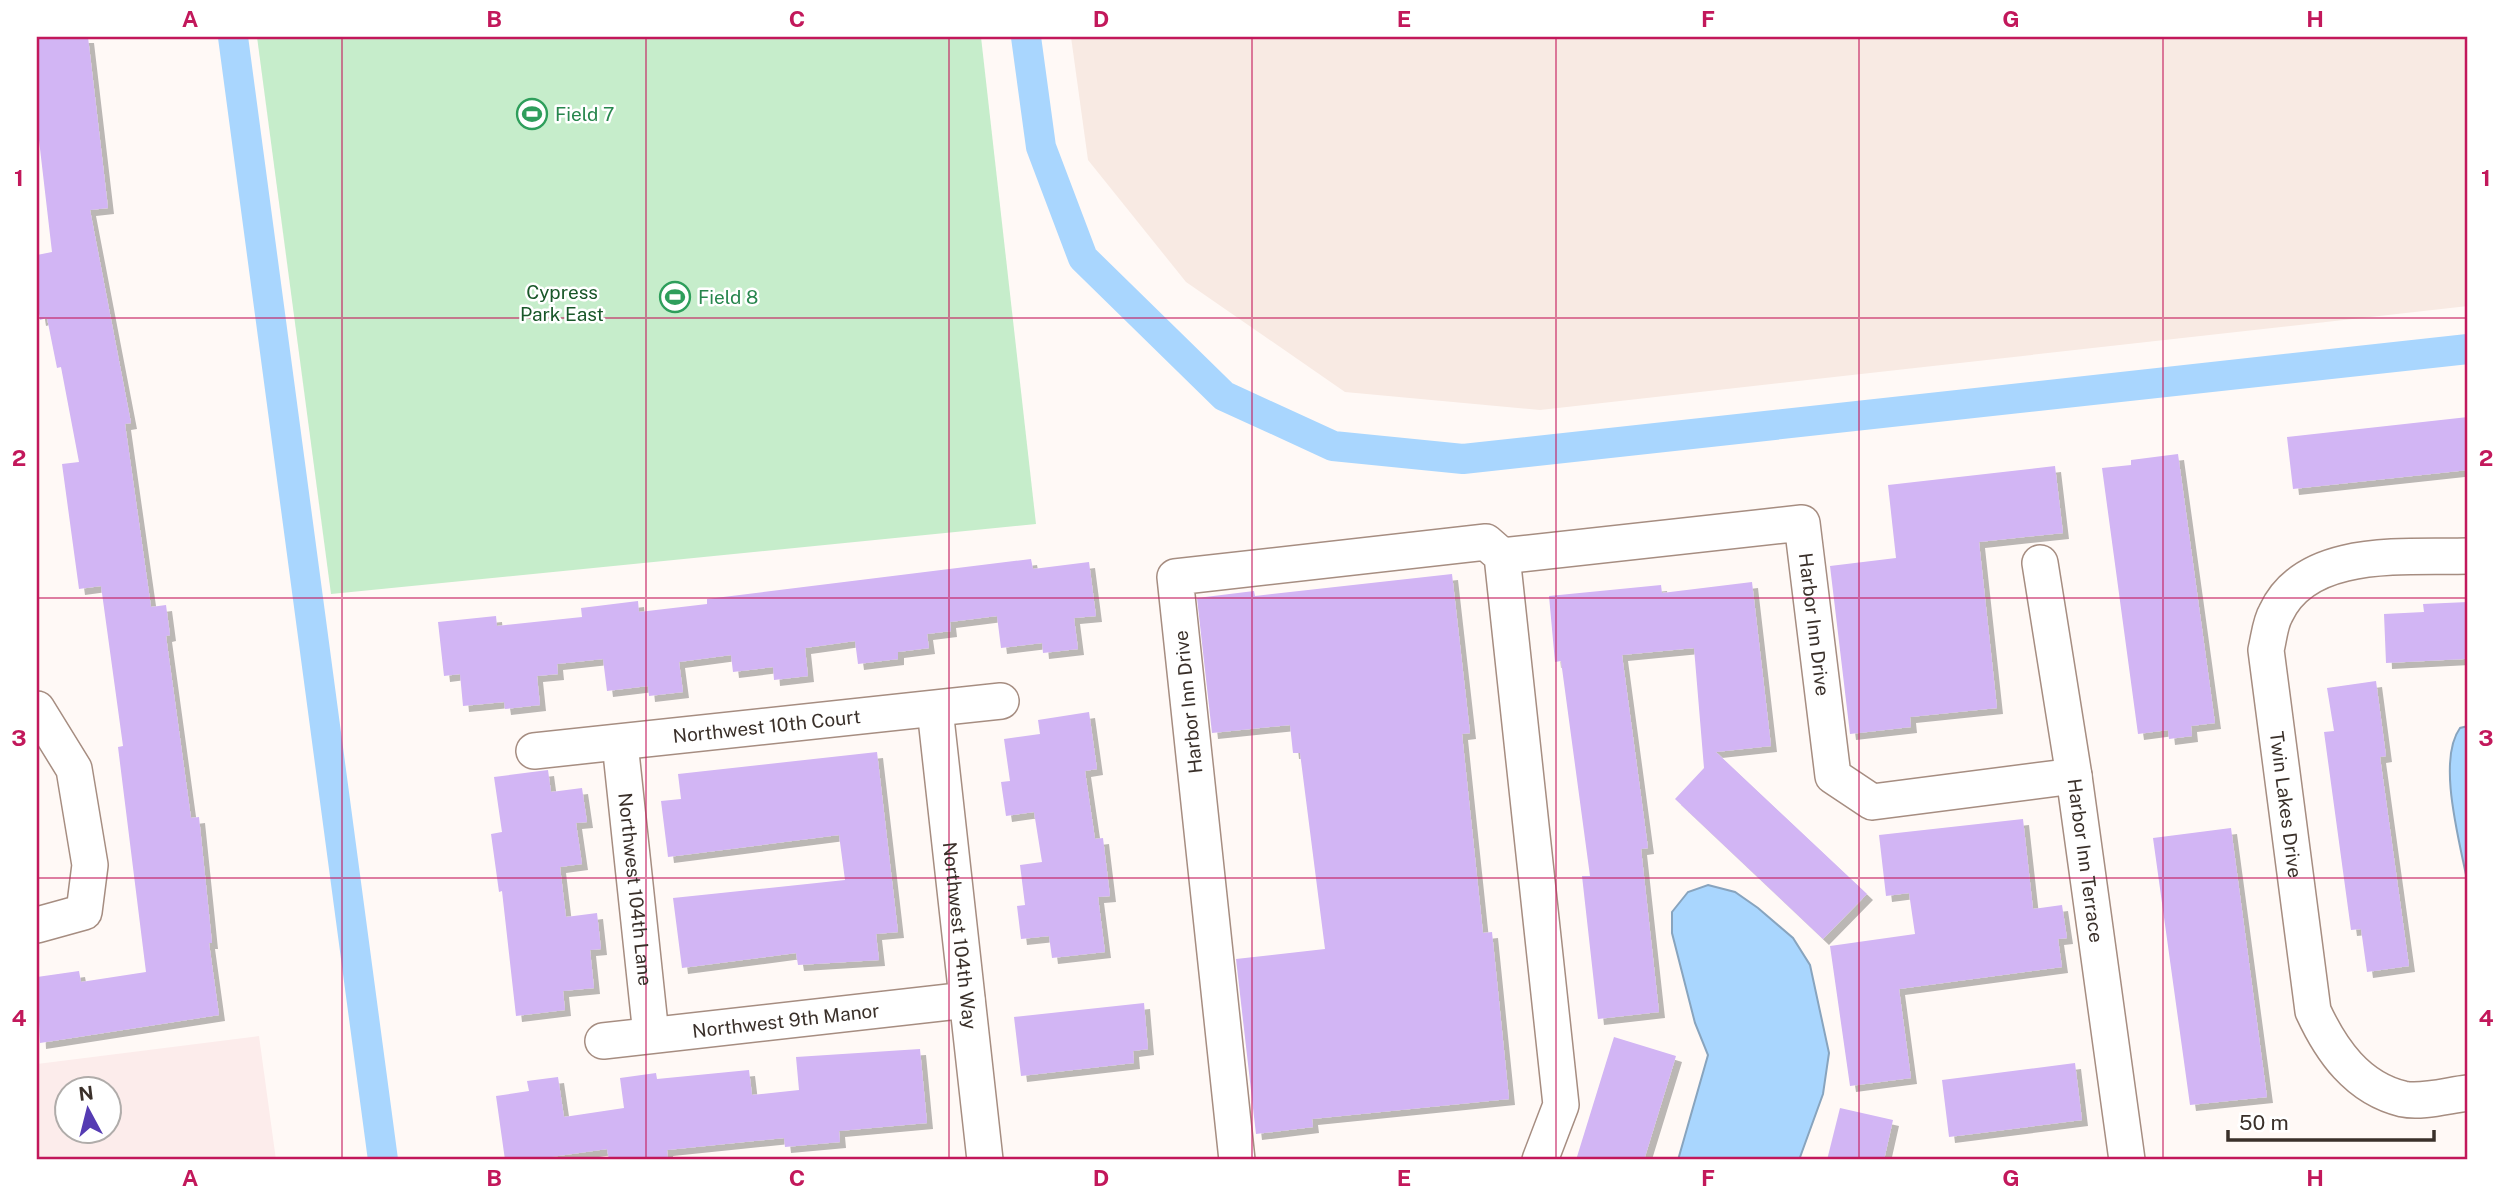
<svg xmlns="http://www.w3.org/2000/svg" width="2505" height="1197" viewBox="0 0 2505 1197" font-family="'Public Sans',sans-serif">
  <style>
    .commercial { fill: #fceceb; fill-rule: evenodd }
    .built { fill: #f8eae3 }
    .green { fill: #c6edcb }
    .water { fill: #a9d6fe; stroke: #88a4be; stroke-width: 2 }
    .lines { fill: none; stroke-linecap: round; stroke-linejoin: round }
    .canal { stroke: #a9d6fe; stroke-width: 30 }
    .building { fill: #d2b5f4; filter: url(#shadow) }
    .minor-casing { stroke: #a68d81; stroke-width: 38 }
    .minor { stroke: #fff; stroke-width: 35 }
    .grid { fill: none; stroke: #c2185b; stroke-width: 2; stroke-opacity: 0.55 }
    .labels { text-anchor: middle; stroke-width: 5; stroke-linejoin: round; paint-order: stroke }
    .leisure-label { font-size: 19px; fill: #27864d; stroke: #fff; text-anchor: start }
    .park-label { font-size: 19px; fill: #195729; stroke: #fff }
    .street-label { font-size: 19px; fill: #3a302a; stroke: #fff }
    .neatline { fill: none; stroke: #c2185b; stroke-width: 2.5 }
    .grid-label { font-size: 23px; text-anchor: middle; font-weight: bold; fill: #c2185b }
  </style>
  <defs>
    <filter id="shadow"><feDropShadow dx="6" dy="6" stdDeviation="0" flood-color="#0004"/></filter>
  </defs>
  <rect width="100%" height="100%" fill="#fff9f6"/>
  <!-- commercial -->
  <path class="commercial" d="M259,1036L276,1160H37V1064ZM66,1088H108V1130H66Z"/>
  <!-- built -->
  <path class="built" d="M1071,37H2468V306L1540,410L1345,392L1186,282L1088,160Z"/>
  <!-- green -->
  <path class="green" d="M257,37H981L1036,524L331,594Z"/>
  <!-- water -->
  <path class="water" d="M2468,726V885C2461,846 2436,761 2460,728Z
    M1708,885L1735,892L1758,908L1793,938L1810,965L1829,1053L1823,1094L1799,1160H1678L1708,1055L1695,1023L1672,933V912L1688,892Z"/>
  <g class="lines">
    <!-- canal -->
    <path class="canal" d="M233,37L383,1160
      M1026,37L1041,147L1083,258L1224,396L1333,446L1463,459L2468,349"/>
  </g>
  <!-- building -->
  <path class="building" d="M37,37H88L108,208L90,210L131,423L125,424L151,607L166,605L170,635L166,636L191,818L199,817L212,943H209L219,1015L40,1043L37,977L79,971L81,982L146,972L118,747L123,746L101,586L79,589L62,464L79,462L61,367L57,368L47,318L40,320L37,301V255L52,252L37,123Z
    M2468,417V470L2293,489L2287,437Z
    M2178,454L2215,723L2191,726L2192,736L2169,739L2168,730L2138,734L2102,468L2131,465V460Z
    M2055,466L2063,533L1979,542L1997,708L1910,717L1911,727L1850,734L1830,566L1896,558L1888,485Z
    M1031,559L1033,569L1089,562L1096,616L1074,618L1078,649L1043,653L1042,643L1001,648L997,616L950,622L951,631L927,634L929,648L898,652V659L858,664L855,641L805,648L808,676L774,680L773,667L733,672L731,655L679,662L683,692L649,696L648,686L607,691L603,659L557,664L558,674L537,676L540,705L505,709L504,702L463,706L460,674L444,676L438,622L496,616L497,626L582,617L581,608L638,601L639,612L707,604V599Z
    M1452,574L1470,733L1462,734L1483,933L1492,932L1509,1099L1312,1119L1313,1127L1256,1134L1236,959L1325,949L1300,753H1293L1290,725L1212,733L1197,598L1254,591L1255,596Z
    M1752,582L1771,746L1716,752L1867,894L1823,939L1675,799L1704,768L1694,648L1622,655L1648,848L1641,849L1659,1012L1598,1019L1582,876H1590L1561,661L1555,662L1549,596L1661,585L1662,593Z
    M2468,602V656L2464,659L2386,663L2384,614L2424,612L2423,604Z
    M2376,681L2386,756L2380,757L2409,966L2367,972L2361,929L2351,930L2324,732L2334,731L2327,688Z
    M1089,712L1097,769L1085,771L1095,839L1103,838L1110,896L1098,897L1105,952L1052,958L1049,936L1021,939L1017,906L1025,905L1020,865L1042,862L1034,812L1006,816L1001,782L1010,781L1004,739L1040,734L1038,720Z
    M877,752L898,932L876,934L879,960L798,965L796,953L682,968L673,898L845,880L839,835L668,857L661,801L681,799L678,774Z
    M548,770L551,792L582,788L587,822L576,823L582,864L560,867L566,917L597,913L601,949L590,950L594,988L563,991L565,1010L516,1016L502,891L499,892L491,834L502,832L494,777Z
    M2023,819L2033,909L2062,905L2067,938L2058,939L2062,967L1899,989L1911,1078L1850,1086L1830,946L1915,934L1909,893L1886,896L1879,835Z
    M2231,828L2267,1097L2190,1105L2153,838Z
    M1144,1003L1148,1049L1133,1051L1134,1063L1021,1076L1014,1017Z
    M1614,1037L1676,1056L1644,1160H1576Z
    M920,1049L927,1123L839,1131L840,1142L785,1147L784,1138L667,1150L668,1160H609L607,1149L530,1160H505L496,1096L529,1091L527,1081L558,1077L564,1117L624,1108L620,1078L656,1073L657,1079L749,1070L752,1095L799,1090L796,1057Z
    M2075,1063L2082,1120L1949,1137L1942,1080Z
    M1840,1108L1893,1120L1884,1160H1827Z"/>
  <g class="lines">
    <!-- minor casing -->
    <g class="minor-casing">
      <g id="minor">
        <path id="s1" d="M1502,556L1802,523L1833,776L1872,802L2074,776"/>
        <path id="s2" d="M2468,556C2408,558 2307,546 2276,613C2270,623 2269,638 2266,650L2313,1011C2331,1050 2357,1088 2403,1099C2422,1103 2449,1095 2468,1093"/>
        <path id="s3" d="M2040,563L2074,776L2127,1160"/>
        <path d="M37,709L74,769L90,865L84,912L37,925"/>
        <path id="s4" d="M935,709L985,1160"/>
        <path id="s5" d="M620,743L651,1035"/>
        <path id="s6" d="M534,751L1001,701"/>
        <path id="s7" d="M603,1041L967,1000"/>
        <path d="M1237,1160L1175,577L1486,542L1502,556L1561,1105L1540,1160"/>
      </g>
    </g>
    <!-- minor -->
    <use href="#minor" class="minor"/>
  </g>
  <!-- grid -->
  <path class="grid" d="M342,37V1160M646,37V1160M949,37V1160M1252,37V1160M1556,37V1160M1859,37V1160M2163,37V1160M37,318H2468M37,598H2468M37,878H2468"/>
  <!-- icons -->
  <defs>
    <g id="stadium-ring" transform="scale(1.575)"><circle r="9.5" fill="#fff" stroke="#2e9e5b" stroke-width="1.5"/><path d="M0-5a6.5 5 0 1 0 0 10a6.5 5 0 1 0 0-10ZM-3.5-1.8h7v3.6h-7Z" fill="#2e9e5b"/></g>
  </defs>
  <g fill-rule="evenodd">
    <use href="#stadium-ring" x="532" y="114"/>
    <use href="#stadium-ring" x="675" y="297"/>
  </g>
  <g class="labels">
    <!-- leisure labels -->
    <g class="leisure-label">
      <text x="555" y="121">Field 7</text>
      <text x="698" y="304">Field 8</text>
    </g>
    <!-- park labels -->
    <g class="park-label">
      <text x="562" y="299">Cypress<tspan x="562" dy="22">Park East</tspan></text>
    </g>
    <!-- street labels -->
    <g class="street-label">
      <text dy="7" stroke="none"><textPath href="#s1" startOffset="404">Harbor Inn Drive</textPath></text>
      <text transform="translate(1188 702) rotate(-96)" y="7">Harbor Inn Drive</text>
      <text dy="7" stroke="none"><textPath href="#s6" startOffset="234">Northwest 10th Court</textPath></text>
      <text dy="7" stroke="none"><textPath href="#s2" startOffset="406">Twin Lakes Drive</textPath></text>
      <text dy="7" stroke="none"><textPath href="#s3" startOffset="301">Harbor Inn Terrace</textPath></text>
      <text dy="7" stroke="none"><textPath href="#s5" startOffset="147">Northwest 104th Lane</textPath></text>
      <text dy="7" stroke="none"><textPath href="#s4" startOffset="228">Northwest 104th Way</textPath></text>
      <text dy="7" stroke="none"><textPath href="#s7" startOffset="184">Northwest 9th Manor</textPath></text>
    </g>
  </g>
  <!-- border -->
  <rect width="2505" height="1197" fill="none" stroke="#ffffff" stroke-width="77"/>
  <!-- north arrow -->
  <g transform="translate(88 1110) rotate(353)"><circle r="33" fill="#ffffff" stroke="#b0acaa" stroke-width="2"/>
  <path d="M0-5L12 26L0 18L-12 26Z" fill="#553bb3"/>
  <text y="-10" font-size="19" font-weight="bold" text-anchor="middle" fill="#3a302a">N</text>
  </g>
  <!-- scale -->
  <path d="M2228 1130v10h206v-10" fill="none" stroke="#3a302a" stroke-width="3.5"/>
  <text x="2239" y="1130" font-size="21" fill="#3a302a" stroke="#ffffff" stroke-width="5" paint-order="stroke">50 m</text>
  <rect x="38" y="38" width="2428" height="1120" class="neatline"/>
  <g class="grid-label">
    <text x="190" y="27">A</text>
    <text x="494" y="27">B</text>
    <text x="797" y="27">C</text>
    <text x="1101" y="27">D</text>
    <text x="1404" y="27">E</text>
    <text x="1708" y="27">F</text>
    <text x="2011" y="27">G</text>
    <text x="2315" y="27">H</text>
    <text x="19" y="186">1</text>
    <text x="2486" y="186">1</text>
    <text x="19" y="466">2</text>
    <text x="2486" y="466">2</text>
    <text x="19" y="746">3</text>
    <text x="2486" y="746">3</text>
    <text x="19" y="1026">4</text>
    <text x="2486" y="1026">4</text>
    <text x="190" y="1186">A</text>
    <text x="494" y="1186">B</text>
    <text x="797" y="1186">C</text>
    <text x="1101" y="1186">D</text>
    <text x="1404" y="1186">E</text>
    <text x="1708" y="1186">F</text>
    <text x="2011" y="1186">G</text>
    <text x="2315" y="1186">H</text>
  </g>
</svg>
